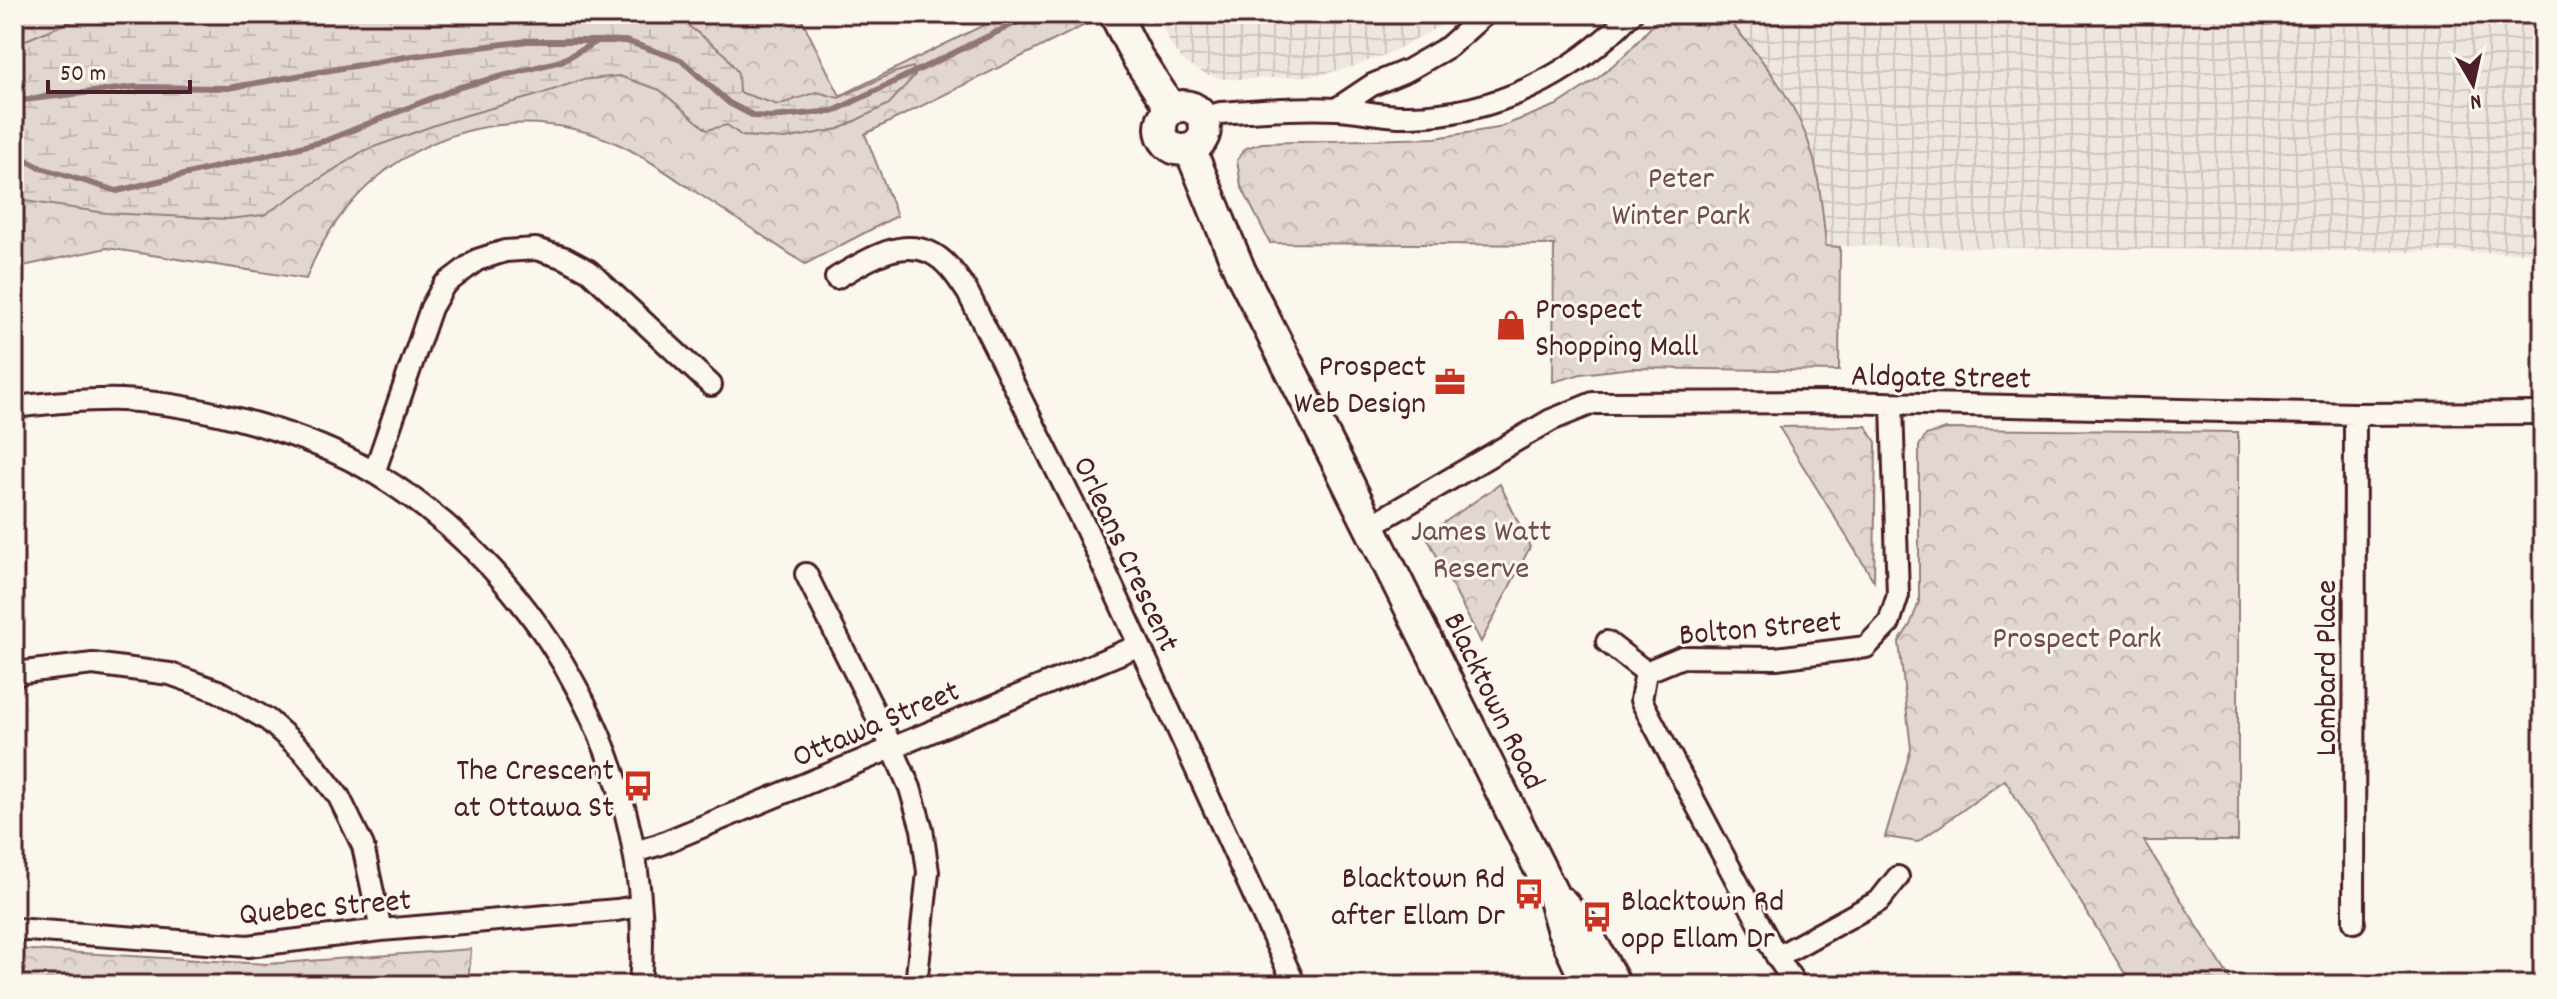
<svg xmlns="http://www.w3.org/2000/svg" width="2557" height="999" viewBox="0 0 2557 999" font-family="Dekko,sans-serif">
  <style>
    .industrial { fill: url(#industrial-grid) }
    .forest { fill: url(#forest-crowns); stroke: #967b7e; stroke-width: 2 }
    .wetland { fill: url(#wetland-marsh); stroke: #967b7e; stroke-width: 2 }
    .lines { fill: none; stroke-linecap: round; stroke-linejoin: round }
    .stream { stroke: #907477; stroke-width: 6 }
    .minor-casing { stroke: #4a1f2b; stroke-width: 26 }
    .secondary-casing { stroke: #4a1f2b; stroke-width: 36 }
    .minor { stroke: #fbf7ec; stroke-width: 20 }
    .secondary { stroke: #fbf7ec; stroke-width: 30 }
    .labels { text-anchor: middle; stroke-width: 6; stroke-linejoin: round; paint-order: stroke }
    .park-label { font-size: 32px; fill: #704d54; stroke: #fbf7ec }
    .poi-label { font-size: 32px; fill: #4a1f2b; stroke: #fbf7ec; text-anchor: end }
    .street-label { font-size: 32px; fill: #4a1f2b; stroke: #fbf7ec }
  </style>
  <defs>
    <pattern id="industrial-grid" width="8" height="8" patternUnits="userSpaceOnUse" patternTransform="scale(2)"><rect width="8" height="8" fill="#eee7de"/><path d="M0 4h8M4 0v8" fill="none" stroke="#cec6bf"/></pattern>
    <pattern id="forest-crowns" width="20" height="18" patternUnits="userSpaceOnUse" patternTransform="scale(2)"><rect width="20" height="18" fill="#e2d7d0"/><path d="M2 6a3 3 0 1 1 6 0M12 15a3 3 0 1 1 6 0" fill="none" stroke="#c3b8b3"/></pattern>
    <pattern id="wetland-marsh" width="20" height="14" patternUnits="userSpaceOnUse" patternTransform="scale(2)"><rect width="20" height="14" fill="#e2d7d0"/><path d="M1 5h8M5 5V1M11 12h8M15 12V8" fill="none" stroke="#c3b8b3"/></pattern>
  </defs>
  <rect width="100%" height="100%" fill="#fbf7ec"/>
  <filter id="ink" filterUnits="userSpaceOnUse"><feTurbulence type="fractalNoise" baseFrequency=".0125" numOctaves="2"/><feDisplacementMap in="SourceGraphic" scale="16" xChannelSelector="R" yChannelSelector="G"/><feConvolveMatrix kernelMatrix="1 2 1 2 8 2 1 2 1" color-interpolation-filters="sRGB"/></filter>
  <g filter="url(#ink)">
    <!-- industrial -->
    <path class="industrial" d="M1156,14H1453L1441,25L1413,41L1387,54L1349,68L1313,76L1251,79H1224L1205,74L1184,62L1171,45Z
      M1723,14H2543V253L1826,246L1823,219L1776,79Z"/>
    <!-- forest -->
    <path class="forest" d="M14,14H799L840,96L1006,14H1085L1089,23L865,134L897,216L805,264C766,238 727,212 688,187C666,172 644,156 620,145C495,87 353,152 306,279L107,248L14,268Z
      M1663,14H1723C1761,57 1799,103 1814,160C1821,188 1823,218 1826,246L1840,247L1839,371L1632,368L1581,374L1553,382L1554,245L1270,243L1241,186L1237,160L1246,148L1262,143L1435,138L1498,128L1559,104L1598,78L1626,54Z
      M1866,426L1876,442L1874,581L1779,427Z
      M1946,429L2238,432V841H2144L2234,985H2132L2005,780L1918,842L1885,837L1911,749L1899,642L1910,625L1919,602V446L1926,435Z
      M1500,484L1530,547L1481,642L1426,535Z
      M14,949L267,964L471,949L468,985H14Z"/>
    <!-- wetland -->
    <path class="wetland" d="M88,14H652L686,24L725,54L738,73L739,92L778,105L817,92L839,98L893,73L913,67L915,75L889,104L839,129L785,139L742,136L727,125L707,130L660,90L619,76L581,80L538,95L449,120L363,151L264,215L228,219L106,213L25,201L14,193V45Z"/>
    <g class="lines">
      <!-- stream -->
      <path class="stream" d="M14,101L135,87L228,88L405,57L527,41H626L681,60L729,103L754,116L771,117L834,111L1034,14
        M14,154L41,168L117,191L325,141L460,87L561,61L596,42"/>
      <!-- minor casing -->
      <g class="minor-casing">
        <path id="minor" d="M1336,109L1372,85L1408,70L1448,47L1485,14
          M1203,118L1220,113C1258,110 1298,107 1336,109C1361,110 1385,117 1409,116C1495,115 1573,75 1631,14
          M836,278C863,263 897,238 929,252C946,259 958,278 968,293L1087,531L1295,985
          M14,407C50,403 86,399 122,400C201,404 309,433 376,474C549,579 658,783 640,985
          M374,473L431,308L444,285L477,260L505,251L536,249L565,258L589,271L711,385
          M1370,526L1551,420L1593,403L1839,402L2355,414L2543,413
          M806,574L892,747L910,788L922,829L928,872L916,985
          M1607,642L1646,672
          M1646,672L1682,657L1776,658L1866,647L1889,623L1898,595L1892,405
          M1646,672L1641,700L1777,957L1796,985
          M14,676L24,672L93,664L170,674L218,691L268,720L305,753L339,797L363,846L381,930
          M634,852L658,845L1138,646
          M2354,922L2355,414
          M14,929L248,946L381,930L617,910L640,906
          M1777,957L1879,901L1898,877"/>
      </g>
      <!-- secondary casing -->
      <g class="secondary-casing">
        <path id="secondary" d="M1115,14L1137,57L1171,109
          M1161 128a22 22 0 1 1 44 0a22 22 0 1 1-44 0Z
          M1190,149L1240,271L1342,471L1552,893L1562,928L1588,985
          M1562,903L1582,925L1615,985"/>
      </g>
      <!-- minor -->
      <use href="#minor" class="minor"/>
      <!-- secondary -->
      <use href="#secondary" class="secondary"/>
    </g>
  </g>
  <!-- icons -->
  <defs>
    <g id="shop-bare" transform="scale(2.4)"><path d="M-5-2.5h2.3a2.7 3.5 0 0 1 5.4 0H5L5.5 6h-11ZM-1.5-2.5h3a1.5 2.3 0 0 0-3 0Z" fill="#c8321e" stroke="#fbf7ec" stroke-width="2.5" paint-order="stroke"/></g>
    <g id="office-bare" transform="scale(2.4)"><path d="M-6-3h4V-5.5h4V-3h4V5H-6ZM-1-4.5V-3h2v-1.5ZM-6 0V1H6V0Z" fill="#c8321e" stroke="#fbf7ec" stroke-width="2.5" paint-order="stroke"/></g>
    <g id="bus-bare" transform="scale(2.4)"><path d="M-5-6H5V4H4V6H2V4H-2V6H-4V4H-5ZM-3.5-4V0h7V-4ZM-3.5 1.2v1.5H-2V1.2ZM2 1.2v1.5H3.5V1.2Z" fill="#c8321e" stroke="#fbf7ec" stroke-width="2.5" paint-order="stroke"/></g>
  </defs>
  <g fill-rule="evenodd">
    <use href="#shop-bare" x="1511" y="325"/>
    <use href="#office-bare" x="1450" y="382"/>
    <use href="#bus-bare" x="638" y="786"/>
    <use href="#bus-bare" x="1529" y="894"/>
    <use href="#bus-bare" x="1597" y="917"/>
  </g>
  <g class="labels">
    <!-- park labels -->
    <g class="park-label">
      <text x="1681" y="187">Peter<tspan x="1681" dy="37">Winter Park</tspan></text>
      <text x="1481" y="540">James Watt<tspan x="1481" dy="37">Reserve</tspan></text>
      <text x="2077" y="647">Prospect Park</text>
    </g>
    <!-- poi labels -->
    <g class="poi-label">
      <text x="1535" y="318" text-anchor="start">Prospect<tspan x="1535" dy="37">Shopping Mall</tspan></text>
      <text x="1426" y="375">Prospect<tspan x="1426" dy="37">Web Design</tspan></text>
      <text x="614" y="779">The Crescent<tspan x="614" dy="37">at Ottawa St</tspan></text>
      <text x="1505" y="887">Blacktown Rd<tspan x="1505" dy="37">after Ellam Dr</tspan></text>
      <text x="1621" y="910" text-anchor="start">Blacktown Rd<tspan x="1621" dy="37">opp Ellam Dr</tspan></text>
    </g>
    <!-- street labels -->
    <g class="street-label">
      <text transform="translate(1941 375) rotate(1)" y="11">Aldgate Street</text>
      <text transform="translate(1128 553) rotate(65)" y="11">Orleans Crescent</text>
      <text transform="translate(1760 626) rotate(-5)" y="11">Bolton Street</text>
      <text transform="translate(2324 668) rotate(-90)" y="11">Lombard Place</text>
      <text transform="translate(1496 700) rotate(64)" y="11">Blacktown Road</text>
      <text transform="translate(875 722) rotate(-23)" y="11">Ottawa Street</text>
      <text transform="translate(325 905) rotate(-5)" y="11">Quebec Street</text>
    </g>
  </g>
  <!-- margin -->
  <rect width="2557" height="999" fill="none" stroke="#fbf7ec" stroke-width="48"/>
  <rect x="24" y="24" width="2509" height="951" fill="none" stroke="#4a1f2b" stroke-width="3" filter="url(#ink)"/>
  <!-- north arrow -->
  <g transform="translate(2473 84) rotate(171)" stroke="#fbf7ec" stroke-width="6" paint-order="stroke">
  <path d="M0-6L14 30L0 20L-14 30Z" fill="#4a1f2b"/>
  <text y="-12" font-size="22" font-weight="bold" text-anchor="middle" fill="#4a1f2b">N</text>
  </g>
  <!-- scale -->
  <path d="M48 80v12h142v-12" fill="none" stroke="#4a1f2b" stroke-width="4"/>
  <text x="60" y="80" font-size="24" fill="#4a1f2b" stroke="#fbf7ec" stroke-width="6" paint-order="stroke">50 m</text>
</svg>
